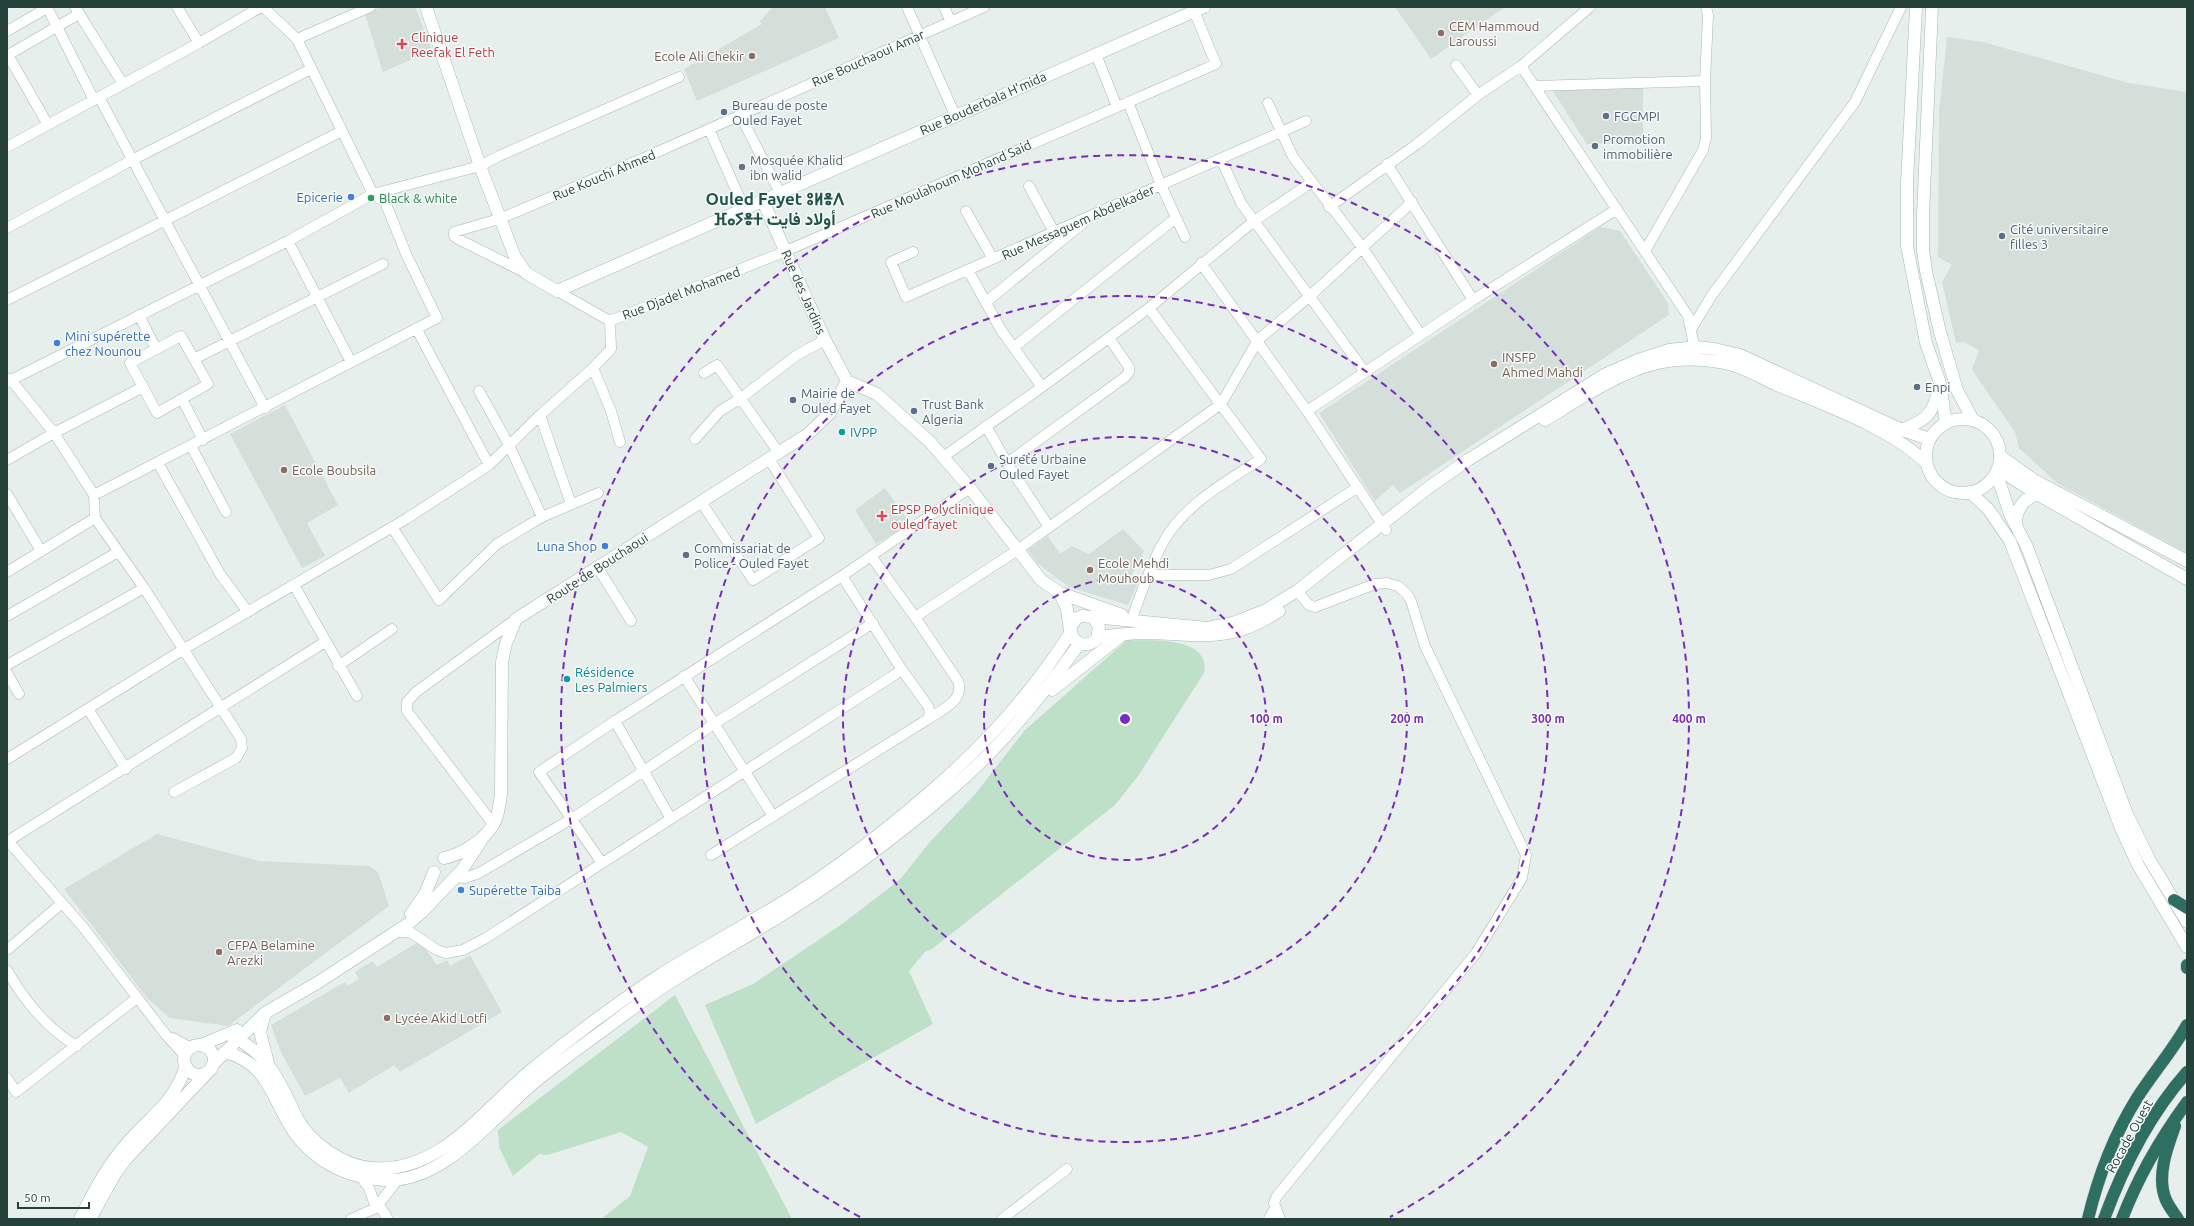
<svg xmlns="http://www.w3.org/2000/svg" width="2194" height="1226" viewBox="0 0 2194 1226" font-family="Ubuntu,Vazirmatn,'Noto Sans Tifinagh',sans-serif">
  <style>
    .built { fill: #d4dfda }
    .green { fill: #bfe0c8 }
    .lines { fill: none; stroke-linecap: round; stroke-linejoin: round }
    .street-casing { stroke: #a8b8b2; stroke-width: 11 }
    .secondary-casing { stroke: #a4bbb3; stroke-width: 13 }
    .highway-casing { stroke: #c2cac8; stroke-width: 13 }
    .street { stroke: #fff; stroke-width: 10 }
    .secondary { stroke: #fff; stroke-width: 12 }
    .highway { stroke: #2f6f62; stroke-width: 12 }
    .ring { fill: none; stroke: #7b2cbf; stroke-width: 2; stroke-dasharray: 7 5 }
    .education-dot { fill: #8d6e63; stroke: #f7fbf9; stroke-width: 1.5 }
    .health-dot { fill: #e0444e; stroke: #f7fbf9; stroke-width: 1.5 }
    .service-dot { fill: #5c6f8a; stroke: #f7fbf9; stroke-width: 1.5 }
    .worship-dot { fill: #6b7280; stroke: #f7fbf9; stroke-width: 1.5 }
    .shop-dot { fill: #3f7fe0; stroke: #f7fbf9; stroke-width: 1.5 }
    .leisure-dot { fill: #2e9e5b; stroke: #f7fbf9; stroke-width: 1.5 }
    .culture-dot { fill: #0f9aa8; stroke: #f7fbf9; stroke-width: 1.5 }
    .labels { text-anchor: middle; stroke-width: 3; stroke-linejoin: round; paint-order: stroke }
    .education-label { font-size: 13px; fill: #785e54; stroke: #f7fbf9; text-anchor: start }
    .health-label { font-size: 13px; fill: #be3a42; stroke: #f7fbf9; text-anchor: start }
    .street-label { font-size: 13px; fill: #24423a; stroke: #f7fbf9 }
    .service-label { font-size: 13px; fill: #4e5e75; stroke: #f7fbf9; text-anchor: start }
    .worship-label { font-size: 13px; fill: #5b616d; stroke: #f7fbf9; text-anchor: start }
    .shop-label { font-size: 13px; fill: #366cbe; stroke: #f7fbf9; text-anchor: end }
    .leisure-label { font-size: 13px; fill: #27864d; stroke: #f7fbf9; text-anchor: start }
    .culture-label { font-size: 13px; fill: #0d838f; stroke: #f7fbf9; text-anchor: start }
    .district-label { font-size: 17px; font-weight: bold; fill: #1f5548; stroke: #f7fbf9 }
    .centre { fill: #7b2cbf; stroke: #f7fbf9; stroke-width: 2 }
    .ring-label { font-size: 12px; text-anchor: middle; font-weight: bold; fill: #7b2cbf; stroke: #f7fbf9; stroke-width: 3; stroke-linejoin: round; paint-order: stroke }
  </style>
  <rect width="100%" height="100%" fill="#e6efeb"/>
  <!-- built -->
  <path class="built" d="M381,7H415L432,50L383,72L365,14Z
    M773,7H825L839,38L697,101L684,69L762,24L760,21Z
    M1395,7H1505L1431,59Z
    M1947,37L1983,42L2129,83L2187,92V553L2057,483L2019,448L2015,432L1972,370L1979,350L1964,342L1956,343L1942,282L1952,265L1938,257L1939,112Z
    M1643,87V143L1587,144L1551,88Z
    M1600,227L1620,231L1668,303L1669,315L1400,493L1393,485L1375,501L1319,413Z
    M285,405L338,505L307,523L325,556L302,568L230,434Z
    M885,488L910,523L876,544L855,510Z
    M1123,529L1144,551L1131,577L1139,580L1128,605L1069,587L1037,563L1028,550L1048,536L1060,554L1072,546L1089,554Z
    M157,834L259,861L369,866L378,872L389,906L228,1026L170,1018L147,998L64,889Z
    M420,941L437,965L447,960L450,966L470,955L502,1012L400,1072L394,1065L349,1093L340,1078L305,1096L282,1054L271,1025L345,982L348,986L359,979L355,972L372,961L377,967Z"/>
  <!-- green -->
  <path class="green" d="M1127,640C1149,641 1211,635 1204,673L1138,776L1115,805L932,949L925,952L909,971L933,1024L756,1124L705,1005L753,984L842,924L889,888L902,877L929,843L976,793L1025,730Z
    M675,995L792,1219H601L630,1196L648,1147L621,1132L548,1155L539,1154L513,1176L499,1147L498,1130Z"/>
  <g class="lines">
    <!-- street casing -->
    <g class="street-casing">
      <path id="street" d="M47,7L94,100
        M75,7L123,84
        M177,7L199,43
        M907,7L955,115
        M944,7L951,22
        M1590,7L1521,66L1688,316L1696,355
        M7,31L47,8
        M297,39L370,7
        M1096,54L1117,107
        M1456,65L1478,95
        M1705,81L1708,15L1706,7
        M1534,86L1705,81L1706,138L1703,150L1645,251
        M99,97L265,408
        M1128,102L1161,185L1185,237
        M1268,103L1293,157L1362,247L1420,334
        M740,115L780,193
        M48,125L8,55L79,14
        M709,129L744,208
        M7,147L199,43L261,7
        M1221,159L1241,203L1365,372
        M1387,164L1473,300
        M1029,186L1054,232
        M1329,207L1417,144L1478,95L1521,66
        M966,211L993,259
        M7,228L132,160L311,69
        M288,241L351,362
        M913,252L891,262L906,297L1306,121
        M1201,263L1307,411L1386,530
        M968,270L1001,330L1042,387
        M526,273L458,239L454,236V232L499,219L646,157L984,7
        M557,291L610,321L786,251L1216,64L1194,11
        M7,300L342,131
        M986,302L1082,224
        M139,315L156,349
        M416,328L489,465
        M1692,328L1712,295L1855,102L1901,7
        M181,336L208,384L157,413L130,363Z
        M1014,347L1176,218
        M194,359L383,264
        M593,368L611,411L620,442
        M704,373L717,365L779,453
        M7,378L11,380L54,433L94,495
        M7,382L288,241L373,194L480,166L499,156L679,77
        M479,391L509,445L542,517
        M182,399L203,440
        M1307,411L1473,300L1617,209
        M540,415L571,504
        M986,426L1007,463L1049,527
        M695,439L720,411L741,398L797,355L825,340
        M191,446L226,512
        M943,457L1042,387L1149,308L1254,221L1312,182
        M7,460L54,433L143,387
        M158,463L220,574L248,612
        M1007,463L1125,377L1129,372V367L1109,338
        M7,494L41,551
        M701,502L753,580L819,538L769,459
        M392,527L439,600L497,544L542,517L598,493
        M871,556L915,617L958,681C965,700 942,710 928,719
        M598,568L631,621
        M7,572L95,518
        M1149,575H1209L1231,569L1358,487
        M294,585L357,696
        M7,616L118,552
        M915,617L1016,551L1221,404L1258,340L1310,296L1412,202
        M1132,618C1142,592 1150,565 1164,541C1184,505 1227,481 1261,459L1149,308
        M7,665L144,588
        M338,666L392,629
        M7,673L19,694
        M684,676L773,816
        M88,709L126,769
        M615,721L671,819
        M7,759L184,649L406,519L489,465L538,417L593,368L611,349L610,321
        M174,792L236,758L242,748L241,739L144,588L95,518L94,495L437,318L407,256L385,202L373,194L297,39L263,7
        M494,825L407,711V702L416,692L516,619
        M7,840L83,927L166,1035L185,1056
        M8,841L325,642
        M711,855L928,719L930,713L928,706L902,670L842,576
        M602,863L539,772L615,721L842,576L970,488
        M454,877L465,878L479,873L573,818L714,724L873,623
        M394,932H410L437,950L446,953L463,950L486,938L902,670
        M7,950L62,903
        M7,970C23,999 48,1030 77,1046
        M173,1038L191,1048
        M7,1078L16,1092L137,998
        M361,1177L369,1188L376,1208L398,1179
        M379,1205L388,1219
        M351,1219L376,1208
        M1002,1219L1067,1169
        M1269,1219L1275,1208
        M1280,1219L1274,1203L1277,1196L1476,953L1522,878L1526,855L1425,646L1411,601L1407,594L1398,586L1387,583L1375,584L1315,607L1309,605L1297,591"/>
    </g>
    <!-- secondary casing -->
    <g class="secondary-casing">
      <path id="secondary" d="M426,7L480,166L515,257L526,273L557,291L1204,7
        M1916,7L1907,183V246L1926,343L1940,383L1946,423
        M1932,7L1923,215V250L1926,271L1940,332L1957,390L1973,420
        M763,201L825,340L847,381
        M847,381L877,394L930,442L970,488L1041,580L1060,593L1122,615
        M1926 456a37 37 0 1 1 74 0a37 37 0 1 1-74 0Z
        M1545,420C1581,398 1620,371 1662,362C1683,358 1704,359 1725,363C1742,366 1760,377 1775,384C1822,404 1892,428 1927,464
        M1902,430C1926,420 1933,415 1939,388
        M2000,456L2034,480L2187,561
        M1998,469L2037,494L2187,579
        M1996,472L2010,514L2027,547L2127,814L2149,859L2187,922
        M1970,492L1989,510L2010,541L2121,828L2138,865L2187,947
        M2016,524C2016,509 2023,499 2037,494
        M1063,595L1060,593L1067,609L1070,631
        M1094,618L1099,627L1097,639C1085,651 1069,641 1071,626L1077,618L1082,616L1207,628L1233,623L1266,610L1297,591L1428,488L1468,460L1604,375L1638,360L1669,350L1696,347L1715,349L1740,355L1902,430L1930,439
        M1098,637C1114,635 1130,633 1147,633C1202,634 1229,644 1279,611
        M1052,690L1121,636
        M444,858C461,855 484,840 493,825C499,817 499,804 501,795L502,662L506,643L516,619L808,434L830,413L847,381
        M411,914L425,894L434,872
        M265,1013L260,1032L268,1063
        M230,1034C244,1042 258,1052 268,1065C281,1081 288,1100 297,1118C311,1144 344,1166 372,1168C440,1174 484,1109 531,1070C572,1037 615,1004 660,975C702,949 746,925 788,899C837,868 885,831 929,793C984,746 1032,693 1071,632
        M201,1045L237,1030
        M184 1060a15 15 0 1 1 30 0a15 15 0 1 1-30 0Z
        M225,1052C266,1063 270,1092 289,1124C309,1159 345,1178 385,1180C442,1183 490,1121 530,1086C554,1066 580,1047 605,1029C630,1010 655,991 682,975C720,951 759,930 796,906C849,872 899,834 947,793C998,750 1041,698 1079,644
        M213,1064L265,1013L317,983L408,924L422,912L462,870L481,841
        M80,1219C94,1191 108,1164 129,1141C155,1112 172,1105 186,1066
        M90,1219L115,1174L126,1159L208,1072"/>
    </g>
    <!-- highway casing -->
    <g class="highway-casing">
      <path id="highway" d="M2174,900L2187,908
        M2187,965V968
        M2175,1126C2167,1148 2156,1177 2166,1200C2169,1207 2174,1213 2178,1219
        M2088,1219C2098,1177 2114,1135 2137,1098C2153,1073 2173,1050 2187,1025
        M2104,1219C2123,1167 2150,1114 2187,1072
        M2122,1219C2138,1177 2160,1139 2187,1102"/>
    </g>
    <!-- street -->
    <use href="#street" class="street"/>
    <!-- secondary -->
    <use href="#secondary" class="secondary"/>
    <!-- highway -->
    <use href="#highway" class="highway"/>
  </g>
  <!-- distance rings -->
  <g class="ring">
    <circle cx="1125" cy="719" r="141"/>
    <circle cx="1125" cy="719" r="282"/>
    <circle cx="1125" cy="719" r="423"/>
    <path d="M860 1217A564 564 0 1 1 1390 1217"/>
  </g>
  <!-- markers -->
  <g class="education-dot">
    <circle cx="1441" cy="33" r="4"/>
    <circle cx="752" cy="56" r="4"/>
    <circle cx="1494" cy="364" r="4"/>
    <circle cx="284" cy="470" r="4"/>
    <circle cx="1090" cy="570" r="4"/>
    <circle cx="219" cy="952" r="4"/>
    <circle cx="387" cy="1018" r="4"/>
  </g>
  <g class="health-dot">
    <path d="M400 38h4v4h4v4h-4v4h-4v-4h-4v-4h4z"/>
    <path d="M880 510h4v4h4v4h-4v4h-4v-4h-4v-4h4z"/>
  </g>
  <g class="service-dot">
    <circle cx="724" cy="112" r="4"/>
    <circle cx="1606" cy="116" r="4"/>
    <circle cx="1595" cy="146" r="4"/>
    <circle cx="2002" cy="236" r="4"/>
    <circle cx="1917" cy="387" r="4"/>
    <circle cx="793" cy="400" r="4"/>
    <circle cx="914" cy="411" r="4"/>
    <circle cx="991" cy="466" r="4"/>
    <circle cx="686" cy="555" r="4"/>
  </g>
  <circle class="worship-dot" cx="742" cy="167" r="4"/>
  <g class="shop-dot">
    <circle cx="351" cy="197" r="4"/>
    <circle cx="57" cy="343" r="4"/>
    <circle cx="605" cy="546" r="4"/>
    <circle cx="461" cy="890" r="4"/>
  </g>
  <circle class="leisure-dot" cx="371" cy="198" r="4"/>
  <g class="culture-dot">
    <circle cx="842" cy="432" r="4"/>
    <circle cx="567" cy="679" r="4"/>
  </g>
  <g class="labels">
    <!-- education labels -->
    <g class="education-label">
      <text x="1449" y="31">CEM Hammoud<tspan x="1449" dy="15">Laroussi</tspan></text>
      <text x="744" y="61" text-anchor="end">Ecole Ali Chekir</text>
      <text x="1502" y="362">INSFP<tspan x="1502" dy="15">Ahmed Mahdi</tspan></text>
      <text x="292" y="475">Ecole Boubsila</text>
      <text x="1098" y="568">Ecole Mehdi<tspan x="1098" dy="15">Mouhoub</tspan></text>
      <text x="227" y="950">CFPA Belamine<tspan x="227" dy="15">Arezki</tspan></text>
      <text x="395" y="1023">Lycée Akid Lotfi</text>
    </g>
    <!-- health labels -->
    <g class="health-label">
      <text x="411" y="42">Clinique<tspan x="411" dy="15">Reefak El Feth</tspan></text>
      <text x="891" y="514">EPSP Polyclinique<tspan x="891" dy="15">ouled fayet</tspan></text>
    </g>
    <!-- street labels -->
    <g class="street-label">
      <text transform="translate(868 58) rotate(-24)" y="5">Rue Bouchaoui Amar</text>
      <text transform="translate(983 103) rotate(-24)" y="5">Rue Bouderbala H'mida</text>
      <text transform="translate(604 175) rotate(-23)" y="5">Rue Kouchi Ahmed</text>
      <text transform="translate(951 179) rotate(-24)" y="5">Rue Moulahoum Mohand Said</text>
      <text transform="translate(1078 222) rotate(-24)" y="5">Rue Messaguem Abdelkader</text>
      <text transform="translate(804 292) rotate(66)" y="5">Rue des Jardins</text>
      <text transform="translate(681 293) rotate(-21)" y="5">Rue Djadel Mohamed</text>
      <text transform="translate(597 568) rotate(-33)" y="5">Route de Bouchaoui</text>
      <text transform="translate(2129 1136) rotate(-61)" y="5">Rocade Ouest</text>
    </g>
    <!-- service labels -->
    <g class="service-label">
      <text x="732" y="110">Bureau de poste<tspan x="732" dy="15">Ouled Fayet</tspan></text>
      <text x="1614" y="121">FGCMPI</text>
      <text x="1603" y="144">Promotion<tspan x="1603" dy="15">immobilière</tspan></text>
      <text x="2010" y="234">Cité universitaire<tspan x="2010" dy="15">filles 3</tspan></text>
      <text x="1925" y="392">Enpi</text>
      <text x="801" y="398">Mairie de<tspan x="801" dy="15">Ouled Fayet</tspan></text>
      <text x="922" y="409">Trust Bank<tspan x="922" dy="15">Algeria</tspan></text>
      <text x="999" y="464">Sureté Urbaine<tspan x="999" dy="15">Ouled Fayet</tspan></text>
      <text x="694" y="553">Commissariat de<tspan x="694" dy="15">Police - Ouled Fayet</tspan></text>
    </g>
    <!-- worship labels -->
    <g class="worship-label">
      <text x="750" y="165">Mosquée Khalid<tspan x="750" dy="15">ibn walid</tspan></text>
    </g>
    <!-- shop labels -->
    <g class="shop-label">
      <text x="343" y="202">Epicerie</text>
      <text x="65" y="341" text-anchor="start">Mini supérette<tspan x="65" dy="15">chez Nounou</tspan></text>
      <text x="597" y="551">Luna Shop</text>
      <text x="469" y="895" text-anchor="start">Supérette Taiba</text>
    </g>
    <!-- leisure labels -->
    <g class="leisure-label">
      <text x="379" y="203">Black &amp; white</text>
    </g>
    <!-- culture labels -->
    <g class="culture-label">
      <text x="850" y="437">IVPP</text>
      <text x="575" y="677">Résidence<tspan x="575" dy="15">Les Palmiers</tspan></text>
    </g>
    <!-- district labels -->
    <g class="district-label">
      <text x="775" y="205">Ouled Fayet ⵓⵍⴻⴷ<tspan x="775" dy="20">ⴼⴰⵢⴻⵜ أولاد فايت</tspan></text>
    </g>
  </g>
  <circle cx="1125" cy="719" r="6" class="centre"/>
  <g class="ring-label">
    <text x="1266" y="723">100 m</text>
    <text x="1407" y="723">200 m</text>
    <text x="1548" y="723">300 m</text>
    <text x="1689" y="723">400 m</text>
  </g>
  <!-- border -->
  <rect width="2194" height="1226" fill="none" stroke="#24423a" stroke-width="16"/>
  <!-- scale -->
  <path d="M18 1202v6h71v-6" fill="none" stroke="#24423a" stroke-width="2"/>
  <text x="24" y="1202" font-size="12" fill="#24423a" stroke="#f7fbf9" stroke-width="3" paint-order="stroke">50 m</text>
</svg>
